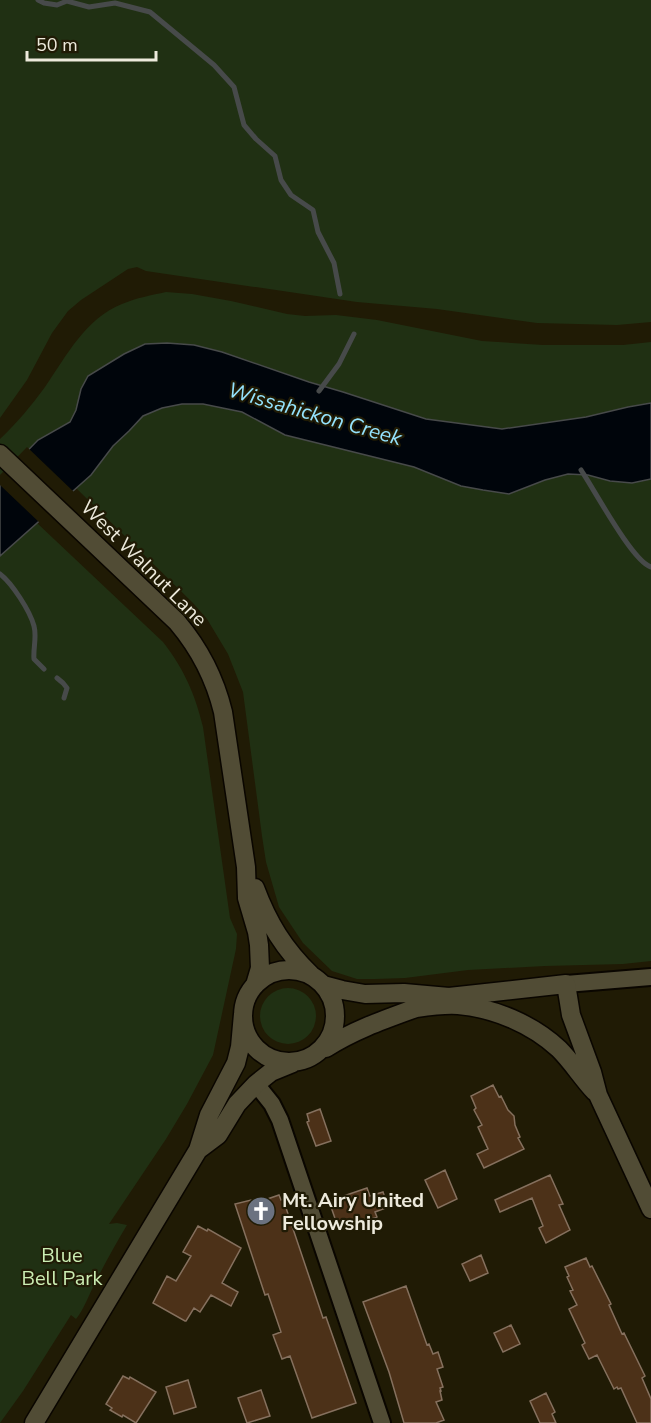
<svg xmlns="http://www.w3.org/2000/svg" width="651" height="1423" viewBox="0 0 651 1423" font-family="'Nunito Sans',sans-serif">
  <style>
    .green { fill: #203013 }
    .water { fill: #00050b; stroke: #474a4a; stroke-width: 1.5 }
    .pier { fill: #201b05 }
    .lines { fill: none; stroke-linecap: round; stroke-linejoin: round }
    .stream { stroke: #474a4a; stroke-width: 5 }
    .building { fill: #4c3118; stroke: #85705e; stroke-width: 1.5 }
    .street-casing { stroke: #0a0600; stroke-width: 20 }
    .secondary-casing { stroke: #0a0600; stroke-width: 21 }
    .street { stroke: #514c35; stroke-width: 16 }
    .secondary { stroke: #514c35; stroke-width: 18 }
    .labels { text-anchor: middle; stroke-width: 4.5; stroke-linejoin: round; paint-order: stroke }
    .street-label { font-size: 20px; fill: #edeadc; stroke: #201b05 }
    .poi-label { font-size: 20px; font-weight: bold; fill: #edeadc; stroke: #201b05; text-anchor: start }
    .park-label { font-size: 20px; fill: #cbedb3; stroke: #201b05 }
    .water-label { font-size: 21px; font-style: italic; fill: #95e3fd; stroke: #201b05 }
  </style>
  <rect width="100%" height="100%" fill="#201b05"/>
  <!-- green -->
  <path class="green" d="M0,0H651V322L617,325L537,323L437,309L357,302L146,271L137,267L128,269L81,300L68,311L52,333L27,380L0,418Z
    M166,292L192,294L231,301L287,314L305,316L336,315L377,320L482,341L543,345H623L651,342V403L628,407L586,417L502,429L426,419L195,345L167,343L145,344L81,389L76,410L70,422L59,429L0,479V439C17,423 31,406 45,387C67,355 85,319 122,304C136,298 152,295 166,292Z
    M182,404H203L242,412L285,435L414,467L461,486L483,490L509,494L545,480L568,474L588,475L610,481L632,483L651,479V961L623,964L545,966L468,970L405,978L375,979H357L332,971L303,943L279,907L266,862L262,836L243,692L228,654L207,619L193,603L76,488L91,475L113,446L129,431L143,416L162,408Z
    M37,523L163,642C184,669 195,694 203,727L230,918L237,934L236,949L213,1055L187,1104L166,1139L109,1224L117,1223L127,1225C115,1245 104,1265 94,1285C88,1297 84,1309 76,1319L71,1315L23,1391L0,1423V556Z
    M260 1016a28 28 0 1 1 56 0a28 28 0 1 1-56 0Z"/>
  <!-- water -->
  <path class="water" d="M167,343L194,345L222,352L309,382L343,392L426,419L502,429L586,417L628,407L651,403V479L632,483L610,481L588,475L568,474L545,480L509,494L483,490L461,486L414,467L285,435L242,412L203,404H182L162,408L143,416L129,431L113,446L91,475L0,556V479L38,440L70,422L76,410L81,389L88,376L124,354L145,344Z"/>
  <!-- pier -->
  <path class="pier" d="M27,447L75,493L41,524L0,485V475Z"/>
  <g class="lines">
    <!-- stream -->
    <path class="stream" d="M38,0L44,3L57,5L67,1L89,7L115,3L150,12L214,65L234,87L244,125L256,139L275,156L281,180L291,195L313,210L318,232L334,263L340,294
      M319,391L339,364L354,334
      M581,470C594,489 632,561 651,567
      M0,574C12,583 30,611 34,626C37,637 33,648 34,659L44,669
      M57,678L63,683L67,688L64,698"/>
  </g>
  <!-- building -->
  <path class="building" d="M493,1085L499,1097L501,1096L508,1110L514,1116L515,1125L520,1137L518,1138L524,1149L484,1168L477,1154L488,1149L478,1127L482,1125L474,1110L476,1108L471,1096Z
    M320,1109L331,1141L316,1146L307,1122L309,1121L307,1114Z
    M445,1170L457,1199L438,1208L425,1180Z
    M550,1175L563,1204L559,1205L570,1230L546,1243L539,1228L543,1226L532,1198L500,1212L495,1200Z
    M367,1188L370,1196L383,1192L388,1207L375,1212L377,1217L339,1230L329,1201Z
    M279,1195L281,1200L283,1199L323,1318L326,1317L356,1403L312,1418L290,1356L282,1359L273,1335L281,1332L268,1294L265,1295L235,1204L251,1200L253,1204Z
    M198,1226L207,1231L208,1229L241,1248L222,1283L238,1292L231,1306L211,1295L200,1312L194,1308L186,1321H185L153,1303L167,1276L176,1281L191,1256L183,1252Z
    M481,1255L488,1273L470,1281L462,1264Z
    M586,1258L590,1267L592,1266L611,1304L609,1305L622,1334L624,1333L645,1376L642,1378L651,1399V1423H637L621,1388L618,1389L617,1387L614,1389L597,1355L589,1359L582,1345L585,1343L569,1309L577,1305L570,1291L573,1290L567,1277L569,1276L565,1267Z
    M406,1286L427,1345L429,1344L433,1354L438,1352L443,1367L437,1369L443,1387L440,1388L441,1391H440L442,1400L436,1402L444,1420L436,1423H404L389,1372L363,1302Z
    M511,1325L520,1344L503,1352L494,1333Z
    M123,1376L129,1379L130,1377L156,1392L136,1423L123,1415L122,1417L110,1410L112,1408L106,1404Z
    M188,1380L196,1407L174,1414L166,1387Z
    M261,1390L270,1416L247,1423L238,1398Z
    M546,1393L555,1412L552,1414L556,1423H540L530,1401Z"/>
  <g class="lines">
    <!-- street casing -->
    <g class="street-casing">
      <path id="street" d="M566,984L651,977
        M256,1084L272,1104L280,1120L382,1423"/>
    </g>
    <!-- secondary casing -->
    <g class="secondary-casing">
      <path id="secondary" d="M0,454L177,622C199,648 215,679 223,712L246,867L247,898L257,932L259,945L260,968L255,985
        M255,888C268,923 284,949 311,975
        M243 1016a46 46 0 1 1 92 0a46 46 0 1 1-92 0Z
        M323,985L342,990L365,994L404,993L449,997L566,984L571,1015L592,1072L598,1095L651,1209
        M416,1008C430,1006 444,1004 458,1005C494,1008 532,1024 559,1049C572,1062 582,1078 595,1092
        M326,1048C357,1028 392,1017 427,1004
        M198,1150L218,1135L237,1104L256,1084L271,1072L293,1063
        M34,1423L198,1150L209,1115L236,1063L240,1047L243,1014"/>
    </g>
    <!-- street -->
    <use href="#street" class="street"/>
    <!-- secondary -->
    <use href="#secondary" class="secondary"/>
  </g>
  <!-- icons -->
  <defs>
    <g id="church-disc" transform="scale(1.5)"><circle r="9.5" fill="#6b7280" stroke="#201b05"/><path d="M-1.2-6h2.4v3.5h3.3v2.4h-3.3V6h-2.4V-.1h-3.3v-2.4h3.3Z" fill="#fff"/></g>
  </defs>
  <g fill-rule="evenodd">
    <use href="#church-disc" x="261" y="1211"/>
  </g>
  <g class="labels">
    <!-- street labels -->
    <g class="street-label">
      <text transform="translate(144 563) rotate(45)" y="7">West Walnut Lane</text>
    </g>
    <!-- poi labels -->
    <g class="poi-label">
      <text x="282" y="1207">Mt. Airy United<tspan x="282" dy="23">Fellowship</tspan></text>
    </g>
    <!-- park labels -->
    <g class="park-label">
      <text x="62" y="1262">Blue<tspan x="62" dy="23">Bell Park</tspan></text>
    </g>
    <!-- water labels -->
    <g class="water-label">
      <text transform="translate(315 414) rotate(16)" y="7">Wissahickon Creek</text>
    </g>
  </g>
  <!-- scale -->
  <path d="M27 51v9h129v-9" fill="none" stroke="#edeadc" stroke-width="3"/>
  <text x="36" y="51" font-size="18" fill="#edeadc" stroke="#201b05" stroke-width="4.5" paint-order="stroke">50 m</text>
</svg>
